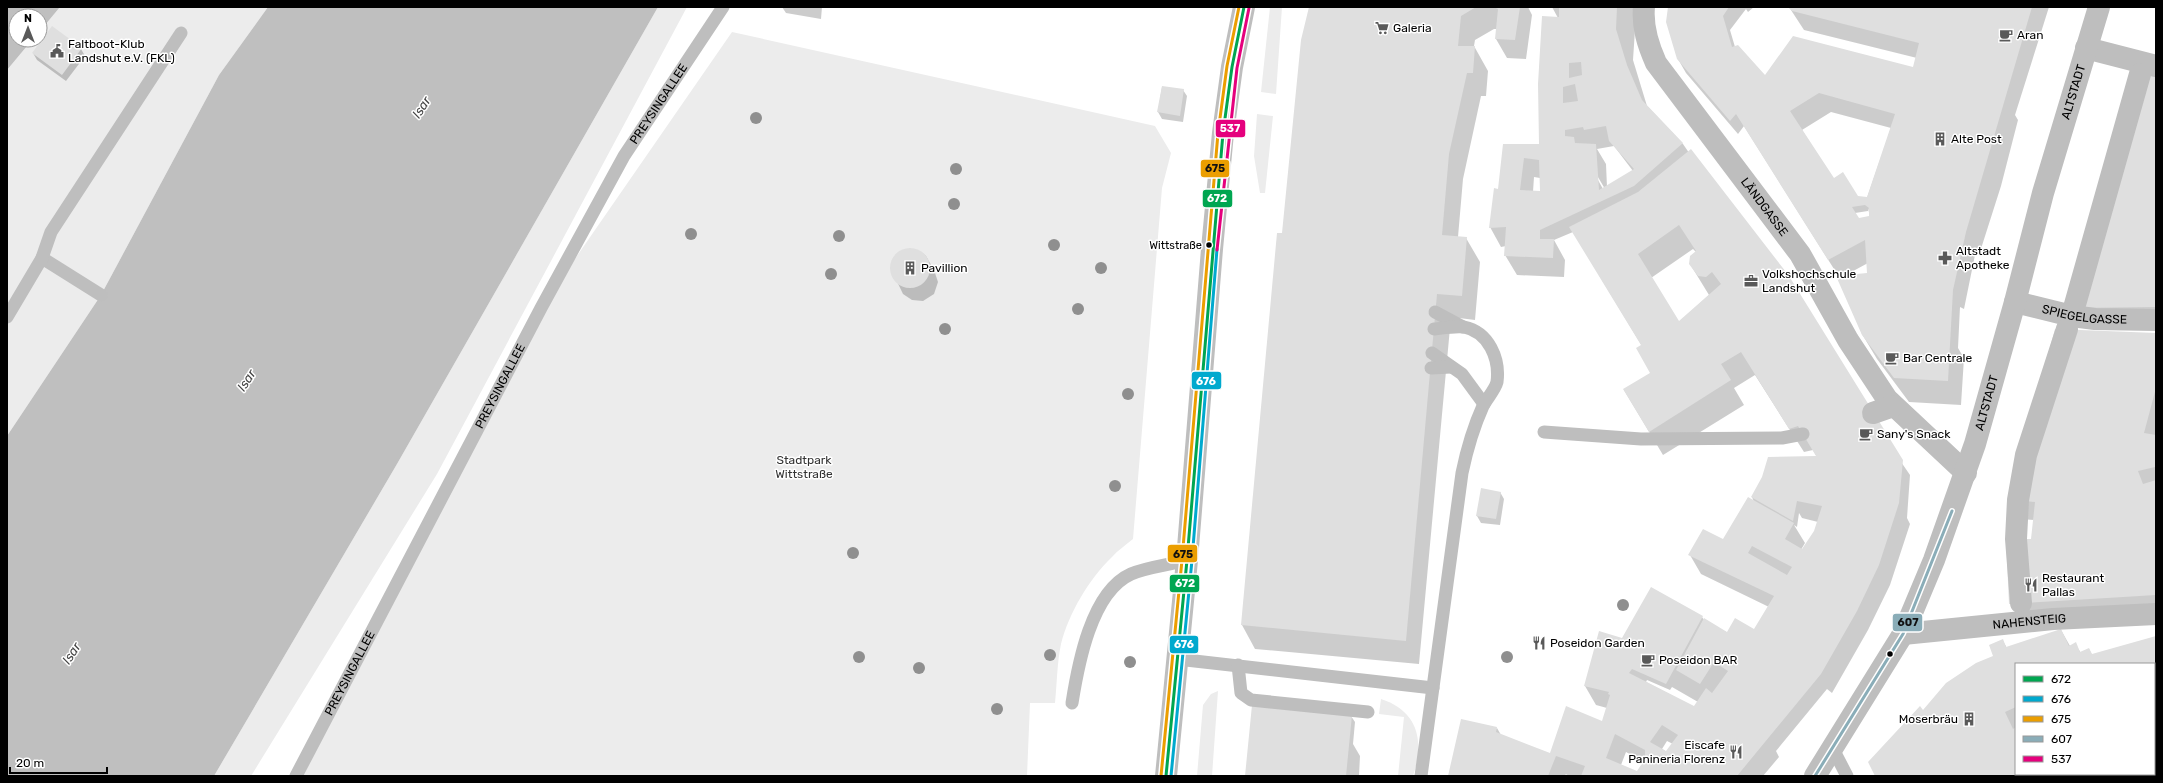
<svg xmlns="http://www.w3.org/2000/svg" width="2163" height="783" viewBox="0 0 2163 783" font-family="Rubik,sans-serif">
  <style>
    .green { fill: #ececec }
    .water { fill: #bfbfbf }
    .shadow { fill: #0003; fill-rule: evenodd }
    .building { fill: #dfdfdf; fill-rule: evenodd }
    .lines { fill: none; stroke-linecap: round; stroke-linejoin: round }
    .lane { stroke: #bebebe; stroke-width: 13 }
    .street { stroke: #bebebe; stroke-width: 22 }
    .primary { stroke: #bebebe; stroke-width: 22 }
    .bus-1-casing { stroke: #fff; stroke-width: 6 }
    .bus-2-casing { stroke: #fff; stroke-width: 6 }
    .bus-3-casing { stroke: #fff; stroke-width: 6 }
    .bus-4-casing { stroke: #fff; stroke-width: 6 }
    .bus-5-casing { stroke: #fff; stroke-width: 6 }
    .bus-1 { stroke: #00a651; stroke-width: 3 }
    .bus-2 { stroke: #00a9ce; stroke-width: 3 }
    .bus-3 { stroke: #eb9e00; stroke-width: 3 }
    .bus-4 { stroke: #8aadb8; stroke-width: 3 }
    .bus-5 { stroke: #e5007d; stroke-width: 3 }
    .tree { fill: #8f8f8f }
    .bus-dot { fill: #000; stroke: #fff; stroke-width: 1.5 }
    .labels { text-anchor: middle; stroke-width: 3; stroke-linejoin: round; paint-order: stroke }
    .bus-label { font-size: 11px; fill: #000; stroke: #fff; text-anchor: end }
    .poi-label { font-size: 12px; fill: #000; stroke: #fff; text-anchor: start }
    .street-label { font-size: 12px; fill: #000; stroke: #fff }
    .park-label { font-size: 12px; fill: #333; stroke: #fff }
    .water-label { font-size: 13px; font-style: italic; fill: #444; stroke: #fff }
    .line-badge { stroke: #fff; stroke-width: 1.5 }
    .badge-label { font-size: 11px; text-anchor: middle; font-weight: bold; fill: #fff }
    .pale-badge-label { font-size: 11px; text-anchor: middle; font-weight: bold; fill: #111 }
  </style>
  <rect width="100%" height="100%" fill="#fff"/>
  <!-- green -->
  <path class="green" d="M60,7H268L219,75L101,295L7,436V70L32,40H40V31Z
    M658,7H687L437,474L251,776H214L397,464Z
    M1270,7H1282L1276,94L1261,92Z
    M732,32L1155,126L1171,153L1162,188L1133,539C1126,545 1118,550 1112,557C1089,579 1069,613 1061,644C1057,663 1057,684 1055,703H1030L1027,776H303L541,308Z
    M1257,114L1273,116L1265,193H1260L1254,156Z
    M1218,691L1212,776H1197L1203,705L1211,694Z
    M1381,699C1418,711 1425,741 1413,776H1398L1404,717L1379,714Z
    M2156,715V776H2138L2137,774H2154V716Z"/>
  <!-- water -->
  <path class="water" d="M7,7H60L40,31V16H16V40H32L7,70Z
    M268,7H658L397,464L214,776H7V436L101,295L219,75Z"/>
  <!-- shadow -->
  <path class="shadow" d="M782,7H822L821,19L786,13Z
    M1310,7H1528L1532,15L1526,59L1507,58L1496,39L1497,29H1494L1475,40L1474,46L1488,71L1486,96H1481L1463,179L1458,237L1466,238L1480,262L1475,320L1451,317L1419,664L1255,649L1242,625L1278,234H1283Z
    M1552,7H1639L1635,30L1633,60L1647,106L1683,144L1910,475L1907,518L1910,524L1890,585L1868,630L1832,693L1827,689L1776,751L1779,757L1763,776H1570L1565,774L1567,776H1449L1497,728L1501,735L1551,755L1603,722L1607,708L1596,705L1585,686L1626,644L1702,617L1704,620L1728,633L1755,631L1769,607L1701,574L1690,555L1723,541L1754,502L1752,497L1763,477L1817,457L1813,450L1804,452L1755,375L1734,388L1744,405L1663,455L1624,390L1651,373L1642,346L1573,232L1554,240L1565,260L1564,277L1517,275L1505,255L1506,246L1501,247L1490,227L1499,190L1504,145H1540L1558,18ZM1614,146L1633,171L1607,187L1606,164L1597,149ZM1595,172L1605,189H1603L1594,173ZM1534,177L1540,178L1541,192H1533ZM1693,249L1696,252L1690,264L1709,295L1679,322L1651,278ZM1799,513L1802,518L1818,522L1815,532L1801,554L1799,553L1805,543L1794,525L1797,527ZM1647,680L1670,690L1672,687L1698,702L1694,707L1646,682ZM1667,741L1673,744L1667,752L1662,749ZM1626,752L1644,762L1637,772L1621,765Z
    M1669,7H1754L1748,12L1746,9L1730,30L1735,47L1765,76L1914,68L1917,58L1804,30L1789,7H2049L2015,115L2018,120L2001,186L1979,255H1975L1964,309L1960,307L1958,348L1964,358L1961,405L1909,402L1877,359L1862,334L1839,277L1744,126L1738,134L1686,73L1678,59ZM1831,112L1891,128L1867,198L1843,195L1802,130ZM1868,208L1870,217L1859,219L1855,213L1868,211ZM1868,263V274L1844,276Z
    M81,49L85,56L66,81L37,60L33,53Z
    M2156,76V326H2077Z
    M1162,87L1183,90L1187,96L1183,122L1162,119L1158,112Z
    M909,249L921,252L926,256L934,270L938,282L934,294L923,301L912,300L903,294L891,269L897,254Z
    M2156,334V614L2022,623L2034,520L2020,519L2028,425Z
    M1500,492L1504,499L1500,525L1481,523L1477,516Z
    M2061,630L2070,646L2075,644L2081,653L2089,649L2092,655L2156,637V730L2154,726V664H2016V774H2047L2048,776H1876L1926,717L1993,657L2003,641L2007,648Z
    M1351,716L1355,722L1353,744L1360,756L1359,776H1246Z
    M2053,774H2073L2074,776H2054Z
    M2097,774H2144V776H2098Z"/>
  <!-- building -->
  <path class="building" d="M1309,7H1476L1461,16L1458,46H1475L1473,73H1467L1449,154L1442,235L1467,237L1462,296L1437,294L1406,641L1241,625L1277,233H1282L1301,40Z
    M1494,7H1520L1515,40L1495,39L1498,9Z
    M1559,7H1617L1616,29L1627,65L1642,100L1683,143L1634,186L1540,230V239H1554L1553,258L1504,256L1506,227L1489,228L1494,188L1498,189L1503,144H1539L1538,84L1542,16L1559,17ZM1581,62L1582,75L1569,78V63ZM1575,84L1578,101L1563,103V87ZM1606,126L1609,141L1634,169L1599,190L1596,144L1575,143L1574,137L1565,136V130L1583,127L1584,130ZM1524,158L1539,160L1540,191L1520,190Z
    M1668,7H1729L1723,16L1732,47L1738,45L1765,75L1793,36L1913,67L1919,43L1792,11L1788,7H2032L1966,232L1953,290L1948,381L1894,378L1862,335L1836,276L1867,273L1865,240L1828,260L1736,114L1730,121L1677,59L1666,22ZM1819,93L1895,114L1867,197L1858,196L1843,172L1834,178L1790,111ZM1865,205L1869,208V216L1859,218L1852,207Z
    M52,26L82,48L62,75L32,53Z
    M2131,73L2156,75V307L2074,308Z
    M1162,86L1184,89L1180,116L1157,112Z
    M1691,149L1789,276L1903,460L1899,503L1879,565L1857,611L1821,674L1737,776H1581L1585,766L1556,756L1548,776H1448L1461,719L1497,727L1496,732L1550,753L1566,706L1602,721L1610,695L1608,694L1609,692L1584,686L1599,631L1622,638L1651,587L1703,616L1666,684L1632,669L1629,673L1694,706L1706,688L1712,693L1728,671L1714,662L1700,684L1676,670L1704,618L1727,632L1735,618L1754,629L1774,596L1688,555L1703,529L1723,539L1748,497L1794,523L1785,539L1802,549L1814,531L1822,506L1797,501L1793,521L1751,497L1762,477L1768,457L1816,456L1798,426L1789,429L1741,352L1721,364L1731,380L1649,432L1623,389L1650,373L1636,348L1641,345L1569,227L1638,192ZM1679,225L1696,251L1690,256L1689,264L1698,276L1706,277L1712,272L1721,284L1679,321L1638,254ZM1752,546L1792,567L1787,575L1748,553ZM1662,725L1678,735L1666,751L1650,742ZM1615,734L1645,750V759L1637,771L1606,758Z
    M890 268a20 20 0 1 1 40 0a20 20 0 1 1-40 0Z
    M2055,329L2156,333V388L2144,433L2156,435L2155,467L2138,471L2143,484L2156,480V595L2009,604L2006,539H2031L2035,502L2018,500L2047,358Z
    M1481,488L1501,492L1496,519L1476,516Z
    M2061,629L2069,646L2076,642L2080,652L2089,648L2092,654L2156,636V715L2154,716V664H2016V707L2005,712L2013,729L2016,727V774H2046L2047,776H1875L1868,762L1920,706L1923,710L1946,683L1976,663L1993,656L1989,645L2003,639L2006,647Z
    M1252,705L1352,715L1346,776H1245Z
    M2096,774H2137L2138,776H2097Z"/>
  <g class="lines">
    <!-- lane -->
    <g class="lane">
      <path d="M42,258L101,295"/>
      <path d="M1435,312L1463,327"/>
      <path d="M7,317L42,258L51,232L181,33"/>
      <path d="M1432,353L1462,374L1484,404"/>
      <path d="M1431,368L1451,367"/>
      <path d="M1544,432L1641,439L1782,438L1803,434"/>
      <path d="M1177,659L1433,688"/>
      <path d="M1238,665L1241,693L1251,700L1368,712"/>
      <path d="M1072,703C1078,665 1091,592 1131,574C1147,567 1169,565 1187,560"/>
      <path d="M1833,749L1847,776"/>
      <path id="s1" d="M296,776L541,308L624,156L723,7"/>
      <path d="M1421,776L1462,473C1467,449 1473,428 1483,406C1487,398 1495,390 1497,382C1500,359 1489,332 1464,327C1455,326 1443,328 1434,329"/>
    </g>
    <!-- street -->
    <g class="street">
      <path id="s2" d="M1644,7C1642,27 1648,45 1656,63L1800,254L1848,340L1887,399L1966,473"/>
      <path d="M2086,48L2156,66"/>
      <path id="s3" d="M2015,302L2072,316L2095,319L2156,320"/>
      <path d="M2074,308L2140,74"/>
      <path d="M1873,413L1893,406"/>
      <path d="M2021,603L2016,539L2018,500L2026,455L2067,329"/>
      <path id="s4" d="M1903,634L2053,619L2156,614"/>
      <path id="s5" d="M1815,776L1903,634L1934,560L1975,444L2015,302L2043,193L2099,7"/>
    </g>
    <!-- primary -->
    <path class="primary" d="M1166,776L1187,560L1212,249L1223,133L1232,67L1244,7"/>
    <!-- bus-1 casing -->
    <g class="bus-1-casing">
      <path id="bus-1" d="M1166,776L1187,560L1223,133L1232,67L1244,7"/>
    </g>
    <!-- bus-2 casing -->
    <g class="bus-2-casing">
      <path id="bus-2" d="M1171,776L1192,560L1217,249"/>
    </g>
    <!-- bus-3 casing -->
    <g class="bus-3-casing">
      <path id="bus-3" d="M1161,776L1182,560L1218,133L1227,66L1239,7"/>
    </g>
    <!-- bus-4 casing -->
    <g class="bus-4-casing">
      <path id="bus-4" d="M1815,776L1903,634L1952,511"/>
    </g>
    <!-- bus-5 casing -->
    <g class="bus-5-casing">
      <path id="bus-5" d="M1217,250L1237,68L1249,8"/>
    </g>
    <!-- bus-1 -->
    <use href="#bus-1" class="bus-1"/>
    <!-- bus-2 -->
    <use href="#bus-2" class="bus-2"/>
    <!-- bus-3 -->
    <use href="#bus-3" class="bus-3"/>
    <!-- bus-4 -->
    <use href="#bus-4" class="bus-4"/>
    <!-- bus-5 -->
    <use href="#bus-5" class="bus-5"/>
  </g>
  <!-- trees -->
  <g class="tree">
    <circle cx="756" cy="118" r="6"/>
    <circle cx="956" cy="169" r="6"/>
    <circle cx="954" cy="204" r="6"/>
    <circle cx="691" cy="234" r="6"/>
    <circle cx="839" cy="236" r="6"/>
    <circle cx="1054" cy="245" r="6"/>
    <circle cx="1101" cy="268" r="6"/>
    <circle cx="831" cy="274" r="6"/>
    <circle cx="1078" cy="309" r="6"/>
    <circle cx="945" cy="329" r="6"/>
    <circle cx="1128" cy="394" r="6"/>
    <circle cx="1115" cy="486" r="6"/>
    <circle cx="853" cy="553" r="6"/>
    <circle cx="1623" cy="605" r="6"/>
    <circle cx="1050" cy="655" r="6"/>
    <circle cx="859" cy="657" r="6"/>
    <circle cx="1507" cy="657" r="6"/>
    <circle cx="1130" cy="662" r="6"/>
    <circle cx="919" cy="668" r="6"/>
    <circle cx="997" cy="709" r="6"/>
  </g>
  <!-- icons -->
  <defs>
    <g id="supermarket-bare" transform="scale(1.08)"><path d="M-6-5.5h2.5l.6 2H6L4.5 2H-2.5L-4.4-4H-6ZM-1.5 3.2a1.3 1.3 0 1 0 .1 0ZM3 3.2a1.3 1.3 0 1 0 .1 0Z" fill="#595959" stroke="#fff" stroke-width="2.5" paint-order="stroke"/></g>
    <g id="cafe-bare" transform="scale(1.08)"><path d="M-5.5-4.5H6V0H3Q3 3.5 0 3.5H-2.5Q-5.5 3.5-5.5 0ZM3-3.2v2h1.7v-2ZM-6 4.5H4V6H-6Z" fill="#595959" stroke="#fff" stroke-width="2.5" paint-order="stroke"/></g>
    <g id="civic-bare" transform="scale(1.08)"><path d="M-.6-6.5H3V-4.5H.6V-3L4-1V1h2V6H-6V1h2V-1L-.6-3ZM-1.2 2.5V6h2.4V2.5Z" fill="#595959" stroke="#fff" stroke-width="2.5" paint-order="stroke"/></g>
    <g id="building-bare" transform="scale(1.08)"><path d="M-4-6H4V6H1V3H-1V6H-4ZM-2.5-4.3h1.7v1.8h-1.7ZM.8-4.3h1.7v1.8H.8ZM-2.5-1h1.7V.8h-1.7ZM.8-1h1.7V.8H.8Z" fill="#595959" stroke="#fff" stroke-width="2.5" paint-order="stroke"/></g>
    <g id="pharmacy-bare" transform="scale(1.08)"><path d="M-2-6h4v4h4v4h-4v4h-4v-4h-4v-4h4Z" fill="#595959" stroke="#fff" stroke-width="2.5" paint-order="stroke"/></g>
    <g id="office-bare" transform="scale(1.08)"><path d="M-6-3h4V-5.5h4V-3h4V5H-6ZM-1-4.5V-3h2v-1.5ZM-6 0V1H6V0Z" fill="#595959" stroke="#fff" stroke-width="2.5" paint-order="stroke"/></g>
    <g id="restaurant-bare" transform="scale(1.08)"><path d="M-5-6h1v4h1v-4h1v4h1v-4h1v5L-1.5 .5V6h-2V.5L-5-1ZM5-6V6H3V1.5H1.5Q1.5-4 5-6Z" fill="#595959" stroke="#fff" stroke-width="2.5" paint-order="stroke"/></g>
  </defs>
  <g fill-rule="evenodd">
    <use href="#supermarket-bare" x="1382" y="28"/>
    <use href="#cafe-bare" x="2006" y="35"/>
    <use href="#civic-bare" x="57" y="51"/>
    <use href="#building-bare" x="1940" y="139"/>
    <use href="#pharmacy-bare" x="1945" y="258"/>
    <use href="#building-bare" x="910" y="268"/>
    <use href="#office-bare" x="1751" y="281"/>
    <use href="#cafe-bare" x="1892" y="358"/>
    <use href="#cafe-bare" x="1866" y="434"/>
    <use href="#restaurant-bare" x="2031" y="585"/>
    <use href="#restaurant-bare" x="1539" y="643"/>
    <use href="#cafe-bare" x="1648" y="660"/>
    <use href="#building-bare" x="1969" y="719"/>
    <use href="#restaurant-bare" x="1736" y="752"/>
  </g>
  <!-- markers -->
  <g class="bus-dot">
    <circle cx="1209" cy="245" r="3.5"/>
    <circle cx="1890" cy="654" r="3.5"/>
  </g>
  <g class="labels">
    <!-- bus labels -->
    <g class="bus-label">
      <text x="1202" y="249">Wittstraße</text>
    </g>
    <!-- poi labels -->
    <g class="poi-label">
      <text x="1393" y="32">Galeria</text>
      <text x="2017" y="39">Aran</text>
      <text x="68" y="48">Faltboot-Klub<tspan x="68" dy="14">Landshut e.V. (FKL)</tspan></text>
      <text x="1951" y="143">Alte Post</text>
      <text x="1956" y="255">Altstadt<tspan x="1956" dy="14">Apotheke</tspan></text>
      <text x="921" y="272">Pavillion</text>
      <text x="1762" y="278">Volkshochschule<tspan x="1762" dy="14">Landshut</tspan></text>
      <text x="1903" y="362">Bar Centrale</text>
      <text x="1877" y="438">Sany's Snack</text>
      <text x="2042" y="582">Restaurant<tspan x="2042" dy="14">Pallas</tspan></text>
      <text x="1550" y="647">Poseidon Garden</text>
      <text x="1659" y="664">Poseidon BAR</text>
      <text x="1958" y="723" text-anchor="end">Moserbräu</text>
      <text x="1725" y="749" text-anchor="end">Eiscafe<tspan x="1725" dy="14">Panineria Florenz</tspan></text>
    </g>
    <!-- street labels -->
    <g class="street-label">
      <text dy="4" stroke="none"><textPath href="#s5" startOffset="736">ALTSTADT</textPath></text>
      <text dy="4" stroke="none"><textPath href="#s1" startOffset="764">PREYSINGALLEE</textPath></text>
      <text dy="4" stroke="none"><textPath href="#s2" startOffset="238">LÄNDGASSE</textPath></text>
      <text dy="4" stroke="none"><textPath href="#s3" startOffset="71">SPIEGELGASSE</textPath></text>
      <text dy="4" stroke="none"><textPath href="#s1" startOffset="440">PREYSINGALLEE</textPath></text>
      <text dy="4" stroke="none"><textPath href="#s5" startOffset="413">ALTSTADT</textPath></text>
      <text dy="4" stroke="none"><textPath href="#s4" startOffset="127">NAHENSTEIG</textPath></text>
      <text dy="4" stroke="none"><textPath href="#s1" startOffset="116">PREYSINGALLEE</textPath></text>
    </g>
    <!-- park labels -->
    <g class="park-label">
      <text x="804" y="464">Stadtpark<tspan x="804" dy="14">Wittstraße</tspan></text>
    </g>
    <!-- water labels -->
    <g class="water-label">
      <text transform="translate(421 107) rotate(-57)" y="5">Isar</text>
      <text transform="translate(246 380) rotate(-57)" y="5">Isar</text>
      <text transform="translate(71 653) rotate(-57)" y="5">Isar</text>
    </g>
  </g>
  <g class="line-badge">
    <rect x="1215" y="119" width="31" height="19" rx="4" fill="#e5007d"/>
    <rect x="1200" y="159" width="30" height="19" rx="4" fill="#eb9e00"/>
    <rect x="1202" y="189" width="31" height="19" rx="4" fill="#00a651"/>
    <rect x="1191" y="371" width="31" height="19" rx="4" fill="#00a9ce"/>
    <rect x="1167" y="544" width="31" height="19" rx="4" fill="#eb9e00"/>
    <rect x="1169" y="574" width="31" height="19" rx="4" fill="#00a651"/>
    <rect x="1892" y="613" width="31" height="19" rx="4" fill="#8aadb8"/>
    <rect x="1169" y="635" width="30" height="19" rx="4" fill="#00a9ce"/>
  </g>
  <g class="badge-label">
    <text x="1230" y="132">537</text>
    <text x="1217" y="202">672</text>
    <text x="1206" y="385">676</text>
    <text x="1185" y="587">672</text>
    <text x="1184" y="648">676</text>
  </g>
  <g class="pale-badge-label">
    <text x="1215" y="172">675</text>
    <text x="1183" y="558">675</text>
    <text x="1908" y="626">607</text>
  </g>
  <!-- border -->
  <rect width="2163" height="783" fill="none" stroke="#000000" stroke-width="16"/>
  <!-- legend -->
  <rect x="2015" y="663" width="140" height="112" fill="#ffffff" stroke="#999999"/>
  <rect x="2023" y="676" width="20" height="6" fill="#00a651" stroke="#999999"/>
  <text x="2051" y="683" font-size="12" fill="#000000">672</text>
  <rect x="2023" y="696" width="20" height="6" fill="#00a9ce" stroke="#999999"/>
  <text x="2051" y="703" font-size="12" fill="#000000">676</text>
  <rect x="2023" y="716" width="20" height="6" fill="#eb9e00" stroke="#999999"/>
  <text x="2051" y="723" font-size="12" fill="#000000">675</text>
  <rect x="2023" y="736" width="20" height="6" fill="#8aadb8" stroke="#999999"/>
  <text x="2051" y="743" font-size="12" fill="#000000">607</text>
  <rect x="2023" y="756" width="20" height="6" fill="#e5007d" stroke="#999999"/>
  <text x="2051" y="763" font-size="12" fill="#000000">537</text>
  <!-- north arrow -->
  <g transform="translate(28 28)"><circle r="19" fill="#ffffff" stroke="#999999"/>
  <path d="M0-3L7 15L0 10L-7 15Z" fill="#595959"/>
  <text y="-6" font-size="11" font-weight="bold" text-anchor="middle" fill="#000000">N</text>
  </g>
  <!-- scale -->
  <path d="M10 767v6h97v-6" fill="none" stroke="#000000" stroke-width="2"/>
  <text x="16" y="767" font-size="12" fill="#000000" stroke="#ffffff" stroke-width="3" paint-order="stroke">20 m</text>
</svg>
